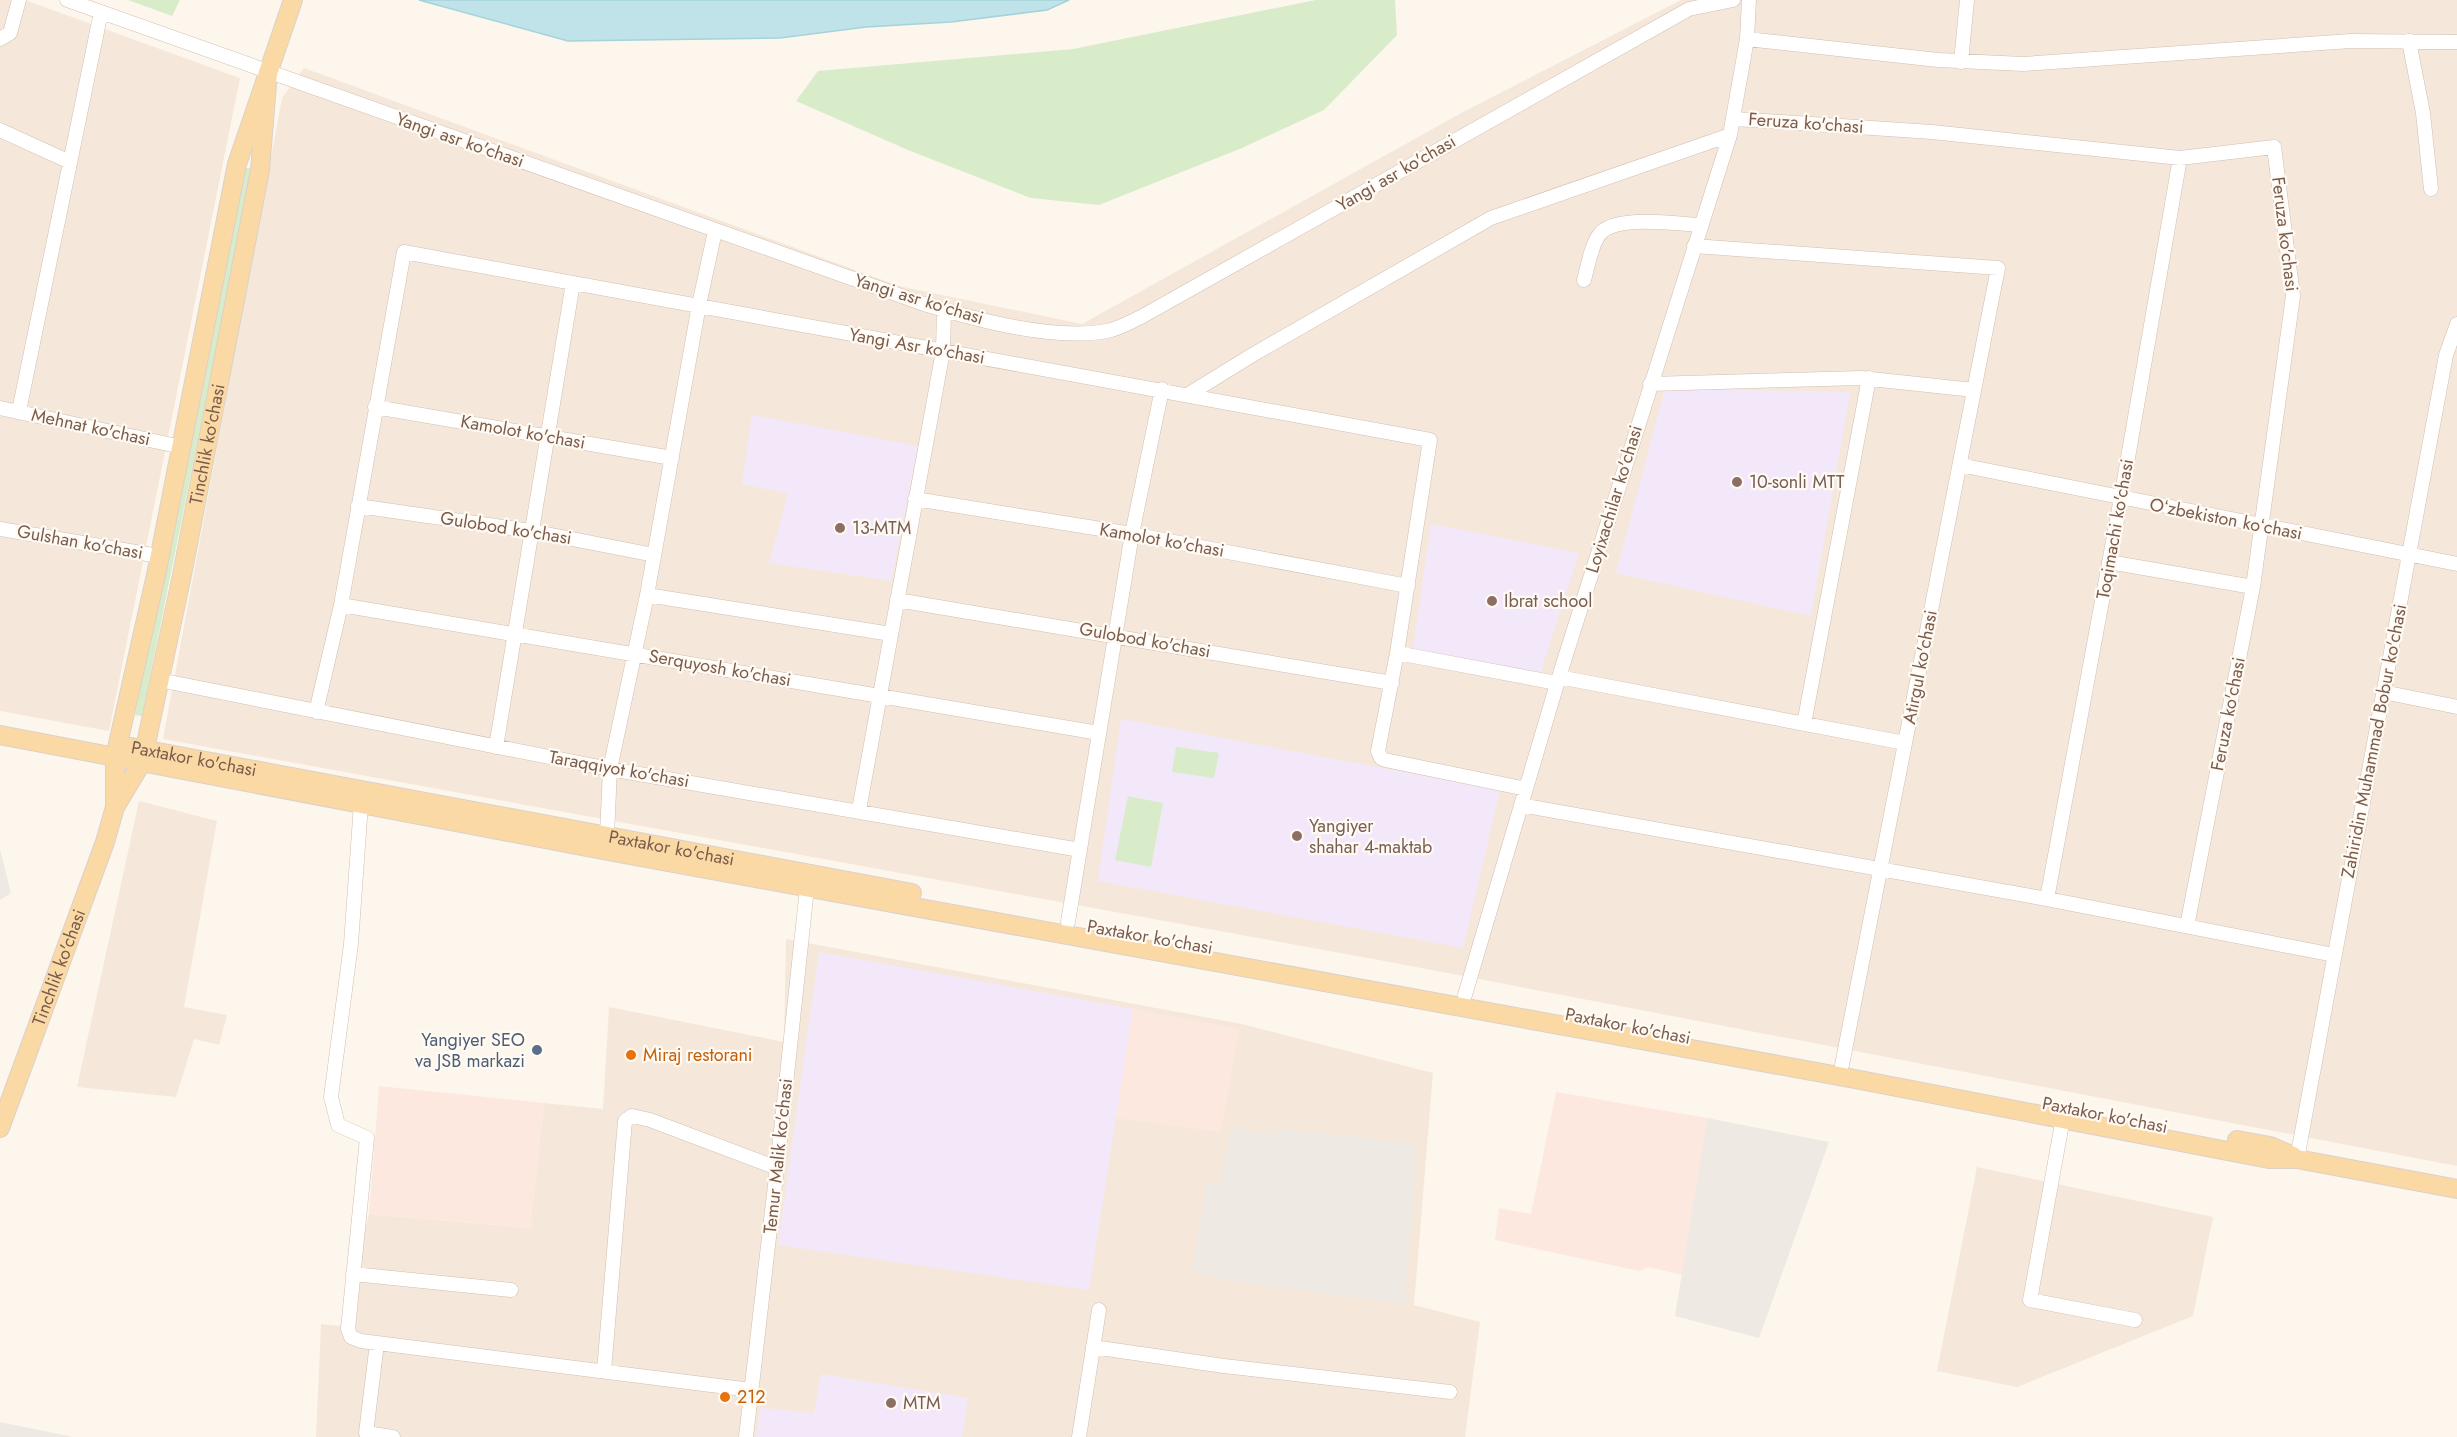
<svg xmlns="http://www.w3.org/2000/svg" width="2457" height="1437" viewBox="0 0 2457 1437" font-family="Jost,sans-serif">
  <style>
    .residential { fill: #f5e8da }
    .commercial { fill: #fde8e0 }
    .industrial { fill: #efe9e4 }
    .education { fill: #f3e8fa }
    .green { fill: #d8ecc9 }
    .water { fill: #bfe3e8; stroke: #a5d3da; stroke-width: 1.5 }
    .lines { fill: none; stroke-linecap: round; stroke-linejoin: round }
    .minor-casing { stroke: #d1beb0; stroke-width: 15 }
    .major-casing { stroke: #dad1cd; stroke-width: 20 }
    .minor { stroke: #fff; stroke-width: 14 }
    .major { stroke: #fbd9a5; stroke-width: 18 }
    .education-dot { fill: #8d6e63; stroke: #fffaf3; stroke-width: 2 }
    .service-dot { fill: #5c6f8a; stroke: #fffaf3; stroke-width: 2 }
    .food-dot { fill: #e8710a; stroke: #fffaf3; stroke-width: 2 }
    .labels { text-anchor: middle; stroke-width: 4.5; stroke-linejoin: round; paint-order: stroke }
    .street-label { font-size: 18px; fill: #7a5c4d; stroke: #fffaf3 }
    .education-label { font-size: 18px; fill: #785e54; stroke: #fffaf3; text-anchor: start }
    .service-label { font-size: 18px; fill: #4e5e75; stroke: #fffaf3; text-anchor: end }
    .food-label { font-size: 18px; fill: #c56008; stroke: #fffaf3; text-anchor: start }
  </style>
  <rect width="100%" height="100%" fill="#fdf6ec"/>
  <!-- residential -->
  <path class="residential" d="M0,0H25L240,78L109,731L0,711Z
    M1681,0H2457V1166L1379,960L163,739L282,98L304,68L899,286L1082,324L1463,112Z
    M139,801L217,821L184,1007L227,1015L219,1045L194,1039L176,1097L77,1087Z
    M786,939L1242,1024L1433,1073L1414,1305L1480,1322L1465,1437H316L321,1324L340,1326L369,1214L530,1228L544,1103L603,1109L609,1007L784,1042Z
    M1977,1167L2213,1217L2193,1316L2017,1387L1937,1371Z"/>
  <!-- commercial -->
  <path class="commercial" d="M1133,1009L1239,1029L1221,1132L1116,1118Z
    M379,1086L544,1103L530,1228L369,1214Z
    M1556,1092L1707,1118L1682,1275L1649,1267L1639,1271L1495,1240L1499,1208L1531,1214Z"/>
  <!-- industrial -->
  <path class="industrial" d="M0,849L11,893L0,900Z
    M1707,1118L1829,1142L1759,1338L1675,1316Z
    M1231,1128L1275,1135V1128L1417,1144L1405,1304L1259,1285L1192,1273L1207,1182H1220Z
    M0,1422L73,1437H0Z"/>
  <!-- education -->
  <path class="education" d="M1665,389L1850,392L1811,616L1616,573Z
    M752,415L918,446L891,581L769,563L788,494L742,484Z
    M1431,524L1579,553L1540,674L1413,649Z
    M1121,719L1500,790L1463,948L1098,881Z
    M819,952L1133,1009L1089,1290L778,1245Z
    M821,1374L968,1398L962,1437H756L761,1408L814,1413Z"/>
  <!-- green -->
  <path class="green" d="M128,0H180L172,16Z
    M1316,0H1395L1397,35L1324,110L1242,148L1099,205L1031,198L908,150L796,101L818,71L1073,49Z
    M243,168H253L142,716L135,715Z
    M1176,747L1219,753L1214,778L1172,772Z
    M1128,796L1163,803L1151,867L1115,860Z"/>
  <!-- water -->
  <path class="water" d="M419,0H1069L1047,10L951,22L866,27L780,38L568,41Z"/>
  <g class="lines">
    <!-- minor casing -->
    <g class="minor-casing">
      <path id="minor" d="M67,0L924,304C977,320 1054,341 1107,331C1119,329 1130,322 1141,317L1689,9L1733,0
        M0,39L10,33L19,0
        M1747,39L1938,60L2023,64L2351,41L2457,42
        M2409,41L2423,113L2431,189
        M1961,62L1967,0
        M1735,119L1932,132L2180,158L2274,147L2293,296L2253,587L2187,926
        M0,130L70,162
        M1694,246L1998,268L1842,1065
        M1584,280C1588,266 1591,246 1599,235C1614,214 1677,224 1701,225
        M1650,384L1861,378L1974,390
        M1189,394L1254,354L1491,218L1730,135
        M375,407L672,458
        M0,408L182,447
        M19,411L101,12
        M1960,465L2457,564
        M915,499L1132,534L1408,586
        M358,506L531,531L654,555
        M0,529L159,556
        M2109,562L2253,587
        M647,595L891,634
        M897,600L1392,683
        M341,605L1099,733
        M1397,653L1557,683
        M1559,677L1905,743
        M159,680L610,769L1080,850
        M2383,692L2457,707
        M316,712L341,605L404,252L1430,440L1397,653L1378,751L1381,758L1385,760L1526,789
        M1804,724L1869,378
        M496,747L573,283
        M361,804L351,944L331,1097L338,1125L367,1138L348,1329L351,1337L361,1341L751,1390
        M1521,805L2047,899L2334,955
        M859,810L943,351L944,310
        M607,835L610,769L647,595L699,305L715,231
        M2047,899L2121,498L2180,158
        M1068,922L1132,534L1162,389
        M1465,995L1559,677L1730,135L1747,39L1749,0
        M2063,1118L2030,1300L2135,1320
        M2297,1159L2446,355L2457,324
        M353,1274L511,1290
        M377,1343L366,1433L393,1437
        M1093,1347L1224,1366L1450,1392
        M604,1371L625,1121L632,1116L650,1120L777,1168
        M746,1437L777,1168L808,879
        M1079,1437L1099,1310"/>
    </g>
    <!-- major casing -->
    <g class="major-casing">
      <g id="major">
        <path d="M0,735L608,851L1855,1079L2269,1159H2297L2457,1189"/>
        <path id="s1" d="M131,747L912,893"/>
        <path d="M115,807V757L156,575L237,164L293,0"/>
        <path id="s2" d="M0,1128L105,842L115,807L142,762L181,580L260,170L268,72"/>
        <path d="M2237,1140L2270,1146L2293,1156"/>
      </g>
    </g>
    <!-- minor -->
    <use href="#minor" class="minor"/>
    <!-- major -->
    <use href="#major" class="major"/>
  </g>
  <!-- markers -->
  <g class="education-dot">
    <circle cx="1737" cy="482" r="6"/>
    <circle cx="840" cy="528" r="6"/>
    <circle cx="1492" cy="601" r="6"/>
    <circle cx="1297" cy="836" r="6"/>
    <circle cx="891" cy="1403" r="6"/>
  </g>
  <circle class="service-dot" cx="537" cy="1050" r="6"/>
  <g class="food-dot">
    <circle cx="631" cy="1055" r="6"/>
    <circle cx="725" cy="1397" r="6"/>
  </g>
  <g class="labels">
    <!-- street labels -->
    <g class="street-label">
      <text transform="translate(1806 123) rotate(4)" y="6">Feruza ko'chasi</text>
      <text transform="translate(460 140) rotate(19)" y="6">Yangi asr ko'chasi</text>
      <text transform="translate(1396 173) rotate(-30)" y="6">Yangi asr ko'chasi</text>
      <text transform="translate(2285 234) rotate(83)" y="6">Feruza ko'chasi</text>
      <text transform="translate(919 299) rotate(17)" y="6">Yangi asr ko'chasi</text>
      <text transform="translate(917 346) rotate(10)" y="6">Yangi Asr ko'chasi</text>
      <text transform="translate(91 427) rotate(12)" y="6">Mehnat ko'chasi</text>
      <text transform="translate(523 432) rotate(10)" y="6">Kamolot ko'chasi</text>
      <text dy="6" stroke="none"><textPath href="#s2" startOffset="718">Tinchlik ko'chasi</textPath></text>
      <text transform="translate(1614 499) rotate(-73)" y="6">Loyixachilar ko'chasi</text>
      <text transform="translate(2226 519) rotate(11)" y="6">Oʻzbekiston koʻchasi</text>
      <text transform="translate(506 528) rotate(9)" y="6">Gulobod ko'chasi</text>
      <text transform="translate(2115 529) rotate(-80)" y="6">Toqimachi ko'chasi</text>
      <text transform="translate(1162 540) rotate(10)" y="6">Kamolot ko'chasi</text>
      <text transform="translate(80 542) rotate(10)" y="6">Gulshan ko'chasi</text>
      <text transform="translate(1145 640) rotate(10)" y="6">Gulobod ko'chasi</text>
      <text transform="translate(1920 667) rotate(-79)" y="6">Atirgul ko'chasi</text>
      <text transform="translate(720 668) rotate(10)" y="6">Serquyosh ko'chasi</text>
      <text transform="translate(2228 714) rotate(-79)" y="6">Feruza ko'chasi</text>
      <text transform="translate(2374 741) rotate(-79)" y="6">Zahiridin Muhammad Bobur ko'chasi</text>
      <text dy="6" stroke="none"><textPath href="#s1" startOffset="64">Paxtakor ko'chasi</textPath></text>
      <text transform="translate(619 769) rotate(10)" y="6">Taraqqiyot ko'chasi</text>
      <text dy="6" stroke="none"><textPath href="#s1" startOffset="550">Paxtakor ko'chasi</textPath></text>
      <text transform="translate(1150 937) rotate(10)" y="6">Paxtakor ko'chasi</text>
      <text dy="6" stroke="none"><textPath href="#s2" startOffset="171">Tinchlik ko'chasi</textPath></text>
      <text transform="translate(1628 1026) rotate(11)" y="6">Paxtakor ko'chasi</text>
      <text transform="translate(2105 1115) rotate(11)" y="6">Paxtakor ko'chasi</text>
      <text transform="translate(778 1156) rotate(-84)" y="6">Temur Malik ko'chasi</text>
    </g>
    <!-- education labels -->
    <g class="education-label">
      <text x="1749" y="488">10-sonli MTT</text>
      <text x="852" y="534">13-MTM</text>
      <text x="1504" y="607">Ibrat school</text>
      <text x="1309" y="832">Yangiyer<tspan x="1309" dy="21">shahar 4-maktab</tspan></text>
      <text x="903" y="1409">MTM</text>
    </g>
    <!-- service labels -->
    <g class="service-label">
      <text x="525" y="1046">Yangiyer SEO<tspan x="525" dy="21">va JSB markazi</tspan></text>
    </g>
    <!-- food labels -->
    <g class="food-label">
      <text x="643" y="1061">Miraj restorani</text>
      <text x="737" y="1403">212</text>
    </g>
  </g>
</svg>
